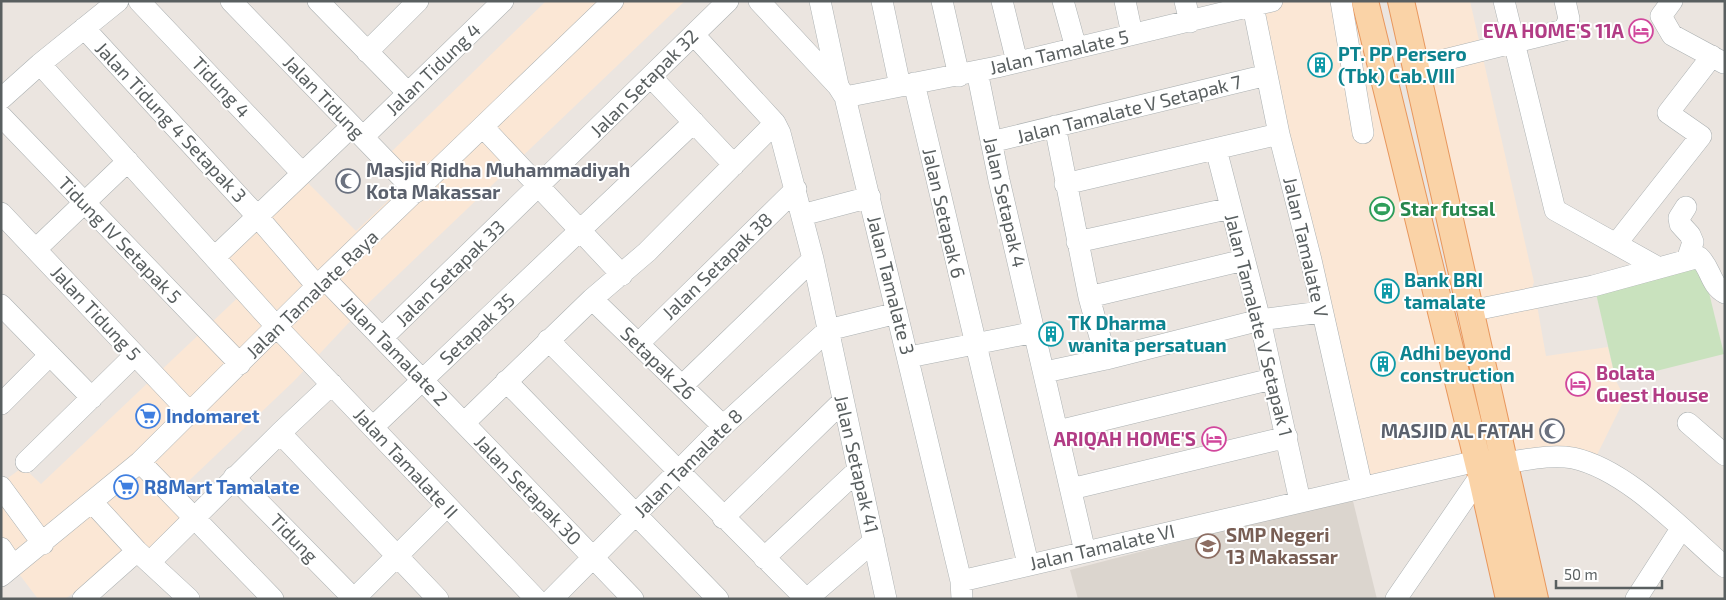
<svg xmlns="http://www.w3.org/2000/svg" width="1726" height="600" viewBox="0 0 1726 600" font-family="'Exo 2',sans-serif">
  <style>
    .commercial { fill: #fbe7d5 }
    .education { fill: #dbd5ce }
    .green { fill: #c9e2be }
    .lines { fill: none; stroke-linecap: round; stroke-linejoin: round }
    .minor-casing { stroke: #acb1b2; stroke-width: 22 }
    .major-casing { stroke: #e8975d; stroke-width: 28 }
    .minor { stroke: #fff; stroke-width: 21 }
    .major { stroke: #fad3a7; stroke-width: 26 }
    .labels { text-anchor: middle; stroke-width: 4; stroke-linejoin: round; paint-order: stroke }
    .hotel-label { font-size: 19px; font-weight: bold; fill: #b23c85; stroke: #fff; text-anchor: end }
    .street-label { font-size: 19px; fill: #595f60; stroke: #fff }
    .culture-label { font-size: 19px; font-weight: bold; fill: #0d838f; stroke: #fff; text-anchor: start }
    .worship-label { font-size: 19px; font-weight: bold; fill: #5b616d; stroke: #fff; text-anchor: start }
    .leisure-label { font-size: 19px; font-weight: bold; fill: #27864d; stroke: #fff; text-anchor: start }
    .shop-label { font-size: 19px; font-weight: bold; fill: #366cbe; stroke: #fff; text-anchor: start }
    .education-label { font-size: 19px; font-weight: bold; fill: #785e54; stroke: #fff; text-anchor: start }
  </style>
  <rect width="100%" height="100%" fill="#ebe5e0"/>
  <!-- commercial -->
  <path class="commercial" d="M546,1H685L357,314L294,381L175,494L195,513L141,561L133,551L65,599H38L1,550V483L23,467L41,484L248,288L218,256L302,177L356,231L409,181L386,157Z
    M1250,1H1353L1465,460L1363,485Z
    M1413,1H1470L1534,282L1525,308L1537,305L1546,356L1608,347L1616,381L1625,398L1593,463L1566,448L1514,449Z"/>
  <!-- education -->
  <path class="education" d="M1353,501L1377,599H1078L1070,570L1251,523Z"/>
  <!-- green -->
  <path class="green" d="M1701,260L1724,354L1616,381L1595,289Z"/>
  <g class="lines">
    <!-- minor casing -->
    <g class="minor-casing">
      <path id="minor" d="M139,1L302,173
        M231,1L416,192
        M318,1L408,93
        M759,1L838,86L845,97L961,581L962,599
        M820,1L838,85
        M882,1L900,86
        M942,1L959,76
        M1002,1L1017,62
        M1063,1L1076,48
        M1125,1L1132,34
        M1185,1L1190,22
        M1252,1L1279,134L1311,260L1362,487
        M1341,1L1363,133
        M1504,1L1555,210L1659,268
        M1672,1L1661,16L1672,35L1724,63
        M84,28L257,216L317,286
        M694,35L775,123L780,133L813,259L886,599
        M367,52L418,1
        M40,64L277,327L536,599
        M1416,67L1564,30L1569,19L1565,1
        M977,71L999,180L1085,552
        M651,77L734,165
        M914,83L1028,564
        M845,97L997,67L1272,1
        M1,99L40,64L118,1
        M1,116L240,364
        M1055,126L1089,297L1106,359
        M483,127L622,275
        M363,137L503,1
        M991,142L1267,75
        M1216,149L1260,320L1300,501
        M1065,184L1279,134
        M1686,207L1679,218L1680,224L1690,235L1693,242L1687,260
        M1,213L190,413
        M802,215L870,197
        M1077,242L1231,208
        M1616,244L1701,136L1668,113L1712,56
        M36,249L128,161
        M215,257L352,126
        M325,279L633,599
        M1089,297L1244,260
        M592,299L723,426
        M1,305L92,398
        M1470,311L1593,286L1699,257C1711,268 1710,285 1725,293
        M382,338L728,1
        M548,340L806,599
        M638,344L796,189
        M909,357L1035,332
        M1045,372L1106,359L1260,320L1321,312
        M506,381L718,599
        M332,384L280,433L438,599
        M682,386L813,259
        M1,404L50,355
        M464,423L592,299L647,252L775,123
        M1688,423L1725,455
        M373,427L694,122
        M1058,431L1272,379
        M26,462L135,355
        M140,462L273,599
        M1504,463C1526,460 1551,454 1573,458C1628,470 1682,530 1725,567
        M234,477L354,599
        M1,487L43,544
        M1071,489L1287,437
        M92,502L137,551L189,599
        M723,518L843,401
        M1,548L13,566
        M764,558L858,470
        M150,562L280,433
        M1,576L140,462L317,286L613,1
        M961,581L1477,461
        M83,599L137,551
        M354,599L447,506
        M552,599L723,426L828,330L897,313
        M807,599L874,541
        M1396,599L1481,475
        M1636,599L1681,529"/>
    </g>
    <!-- major casing -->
    <g class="major-casing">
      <path id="major" d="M1365,1L1481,475L1509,599
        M1401,1L1535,599"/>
    </g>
    <!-- minor -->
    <use href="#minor" class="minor"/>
    <!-- major -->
    <use href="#major" class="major"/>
  </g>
  <!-- icons -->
  <defs>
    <g id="hotel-ring" transform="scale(1.25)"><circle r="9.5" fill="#fff" stroke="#d1479c" stroke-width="1.5"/><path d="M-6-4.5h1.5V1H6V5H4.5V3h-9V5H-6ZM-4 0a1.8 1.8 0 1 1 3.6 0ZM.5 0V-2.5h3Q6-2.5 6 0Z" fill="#d1479c"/></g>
    <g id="building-ring" transform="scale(1.25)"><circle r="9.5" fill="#fff" stroke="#0f9aa8" stroke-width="1.5"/><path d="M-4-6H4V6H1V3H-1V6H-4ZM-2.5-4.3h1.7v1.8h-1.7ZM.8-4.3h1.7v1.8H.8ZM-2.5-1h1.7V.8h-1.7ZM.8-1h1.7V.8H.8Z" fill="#0f9aa8"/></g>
    <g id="mosque-ring" transform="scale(1.25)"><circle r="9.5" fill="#fff" stroke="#6b7280" stroke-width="1.5"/><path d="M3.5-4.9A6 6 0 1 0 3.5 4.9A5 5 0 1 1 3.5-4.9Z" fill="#6b7280"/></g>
    <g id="stadium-ring" transform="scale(1.25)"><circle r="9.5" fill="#fff" stroke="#2e9e5b" stroke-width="1.5"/><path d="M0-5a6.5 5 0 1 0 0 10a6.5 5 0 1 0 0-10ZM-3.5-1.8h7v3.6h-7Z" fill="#2e9e5b"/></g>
    <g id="supermarket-ring" transform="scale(1.25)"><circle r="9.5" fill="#fff" stroke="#3f7fe0" stroke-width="1.5"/><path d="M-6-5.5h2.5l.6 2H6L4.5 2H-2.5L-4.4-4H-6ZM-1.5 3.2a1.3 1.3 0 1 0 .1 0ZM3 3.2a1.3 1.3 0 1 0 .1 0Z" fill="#3f7fe0"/></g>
    <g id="school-ring" transform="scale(1.25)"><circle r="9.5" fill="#fff" stroke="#8d6e63" stroke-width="1.5"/><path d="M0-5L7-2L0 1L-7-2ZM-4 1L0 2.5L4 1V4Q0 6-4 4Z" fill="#8d6e63"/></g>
  </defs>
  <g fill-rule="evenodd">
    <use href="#hotel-ring" x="1641" y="31"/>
    <use href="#building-ring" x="1320" y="65"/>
    <use href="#mosque-ring" x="348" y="181"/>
    <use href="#stadium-ring" x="1382" y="209"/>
    <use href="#building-ring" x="1387" y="291"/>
    <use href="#building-ring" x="1051" y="334"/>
    <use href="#building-ring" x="1383" y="364"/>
    <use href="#hotel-ring" x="1578" y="384"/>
    <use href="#supermarket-ring" x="148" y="416"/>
    <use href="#mosque-ring" x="1552" y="431"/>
    <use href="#hotel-ring" x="1214" y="439"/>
    <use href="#supermarket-ring" x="126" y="487"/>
    <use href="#school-ring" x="1208" y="546"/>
  </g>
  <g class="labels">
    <!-- hotel labels -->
    <g class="hotel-label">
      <text x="1624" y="38">EVA HOME'S 11A</text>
      <text x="1596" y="380" text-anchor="start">Bolata<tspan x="1596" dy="22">Guest House</tspan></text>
      <text x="1196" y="446">ARIQAH HOME'S</text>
    </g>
    <!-- street labels -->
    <g class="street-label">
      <text transform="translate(1059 52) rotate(-13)" y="7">Jalan Tamalate 5</text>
      <text transform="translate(433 69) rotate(-44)" y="7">Jalan Tidung 4</text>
      <text transform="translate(644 83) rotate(-45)" y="7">Jalan Setapak 32</text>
      <text transform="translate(221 87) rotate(47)" y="7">Tidung 4</text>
      <text transform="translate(324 97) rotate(46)" y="7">Jalan Tidung</text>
      <text transform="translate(1129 109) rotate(-14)" y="7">Jalan Tamalate V Setapak 7</text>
      <text transform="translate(171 122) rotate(47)" y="7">Jalan Tidung 4 Setapak 3</text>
      <text transform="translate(1005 202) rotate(77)" y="7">Jalan Setapak 4</text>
      <text transform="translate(944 213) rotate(77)" y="7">Jalan Setapak 6</text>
      <text transform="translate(120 240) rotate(46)" y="7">Tidung IV Setapak 5</text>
      <text transform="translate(1306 247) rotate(77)" y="7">Jalan Tamalate V</text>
      <text transform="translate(717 266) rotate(-44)" y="7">Jalan Setapak 38</text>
      <text transform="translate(450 273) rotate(-44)" y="7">Jalan Setapak 33</text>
      <text transform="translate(891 285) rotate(76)" y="7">Jalan Tamalate 3</text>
      <text transform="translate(312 294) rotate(-44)" y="7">Jalan Tamalate Raya</text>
      <text transform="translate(96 313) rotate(47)" y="7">Jalan Tidung 5</text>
      <text transform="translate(1259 325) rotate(76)" y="7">Jalan Tamalate V Setapak 1</text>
      <text transform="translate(477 329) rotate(-43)" y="7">Setapak 35</text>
      <text transform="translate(395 351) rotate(46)" y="7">Jalan Tamalate 2</text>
      <text transform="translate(658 363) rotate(44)" y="7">Setapak 26</text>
      <text transform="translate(406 463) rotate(47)" y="7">Jalan Tamalate II</text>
      <text transform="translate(688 463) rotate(-45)" y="7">Jalan Tamalate 8</text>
      <text transform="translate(857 464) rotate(77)" y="7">Jalan Setapak 41</text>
      <text transform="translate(528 490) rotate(46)" y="7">Jalan Setapak 30</text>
      <text transform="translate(294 538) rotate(46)" y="7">Tidung</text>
      <text transform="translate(1102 547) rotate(-13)" y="7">Jalan Tamalate VI</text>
    </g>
    <!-- culture labels -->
    <g class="culture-label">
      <text x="1338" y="61">PT. PP Persero<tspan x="1338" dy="22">(Tbk) Cab.VIII</tspan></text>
      <text x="1404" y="287">Bank BRI<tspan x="1404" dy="22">tamalate</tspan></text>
      <text x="1068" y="330">TK Dharma<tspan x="1068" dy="22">wanita persatuan</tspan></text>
      <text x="1400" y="360">Adhi beyond<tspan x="1400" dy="22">construction</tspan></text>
    </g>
    <!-- worship labels -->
    <g class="worship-label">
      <text x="366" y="177">Masjid Ridha Muhammadiyah<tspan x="366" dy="22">Kota Makassar</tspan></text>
      <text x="1534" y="438" text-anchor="end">MASJID AL FATAH</text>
    </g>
    <!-- leisure labels -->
    <g class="leisure-label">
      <text x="1400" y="216">Star futsal</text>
    </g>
    <!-- shop labels -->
    <g class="shop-label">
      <text x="166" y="423">Indomaret</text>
      <text x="144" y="494">R8Mart Tamalate</text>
    </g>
    <!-- education labels -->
    <g class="education-label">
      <text x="1226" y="542">SMP Negeri<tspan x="1226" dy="22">13 Makassar</tspan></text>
    </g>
  </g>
  <!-- border -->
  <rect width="1726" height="600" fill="none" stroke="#595f60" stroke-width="5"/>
  <!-- scale -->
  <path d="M1556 580v8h106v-8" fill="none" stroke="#595f60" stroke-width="2.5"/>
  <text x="1564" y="580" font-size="15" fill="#595f60" stroke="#ffffff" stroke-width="4" paint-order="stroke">50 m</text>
</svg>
